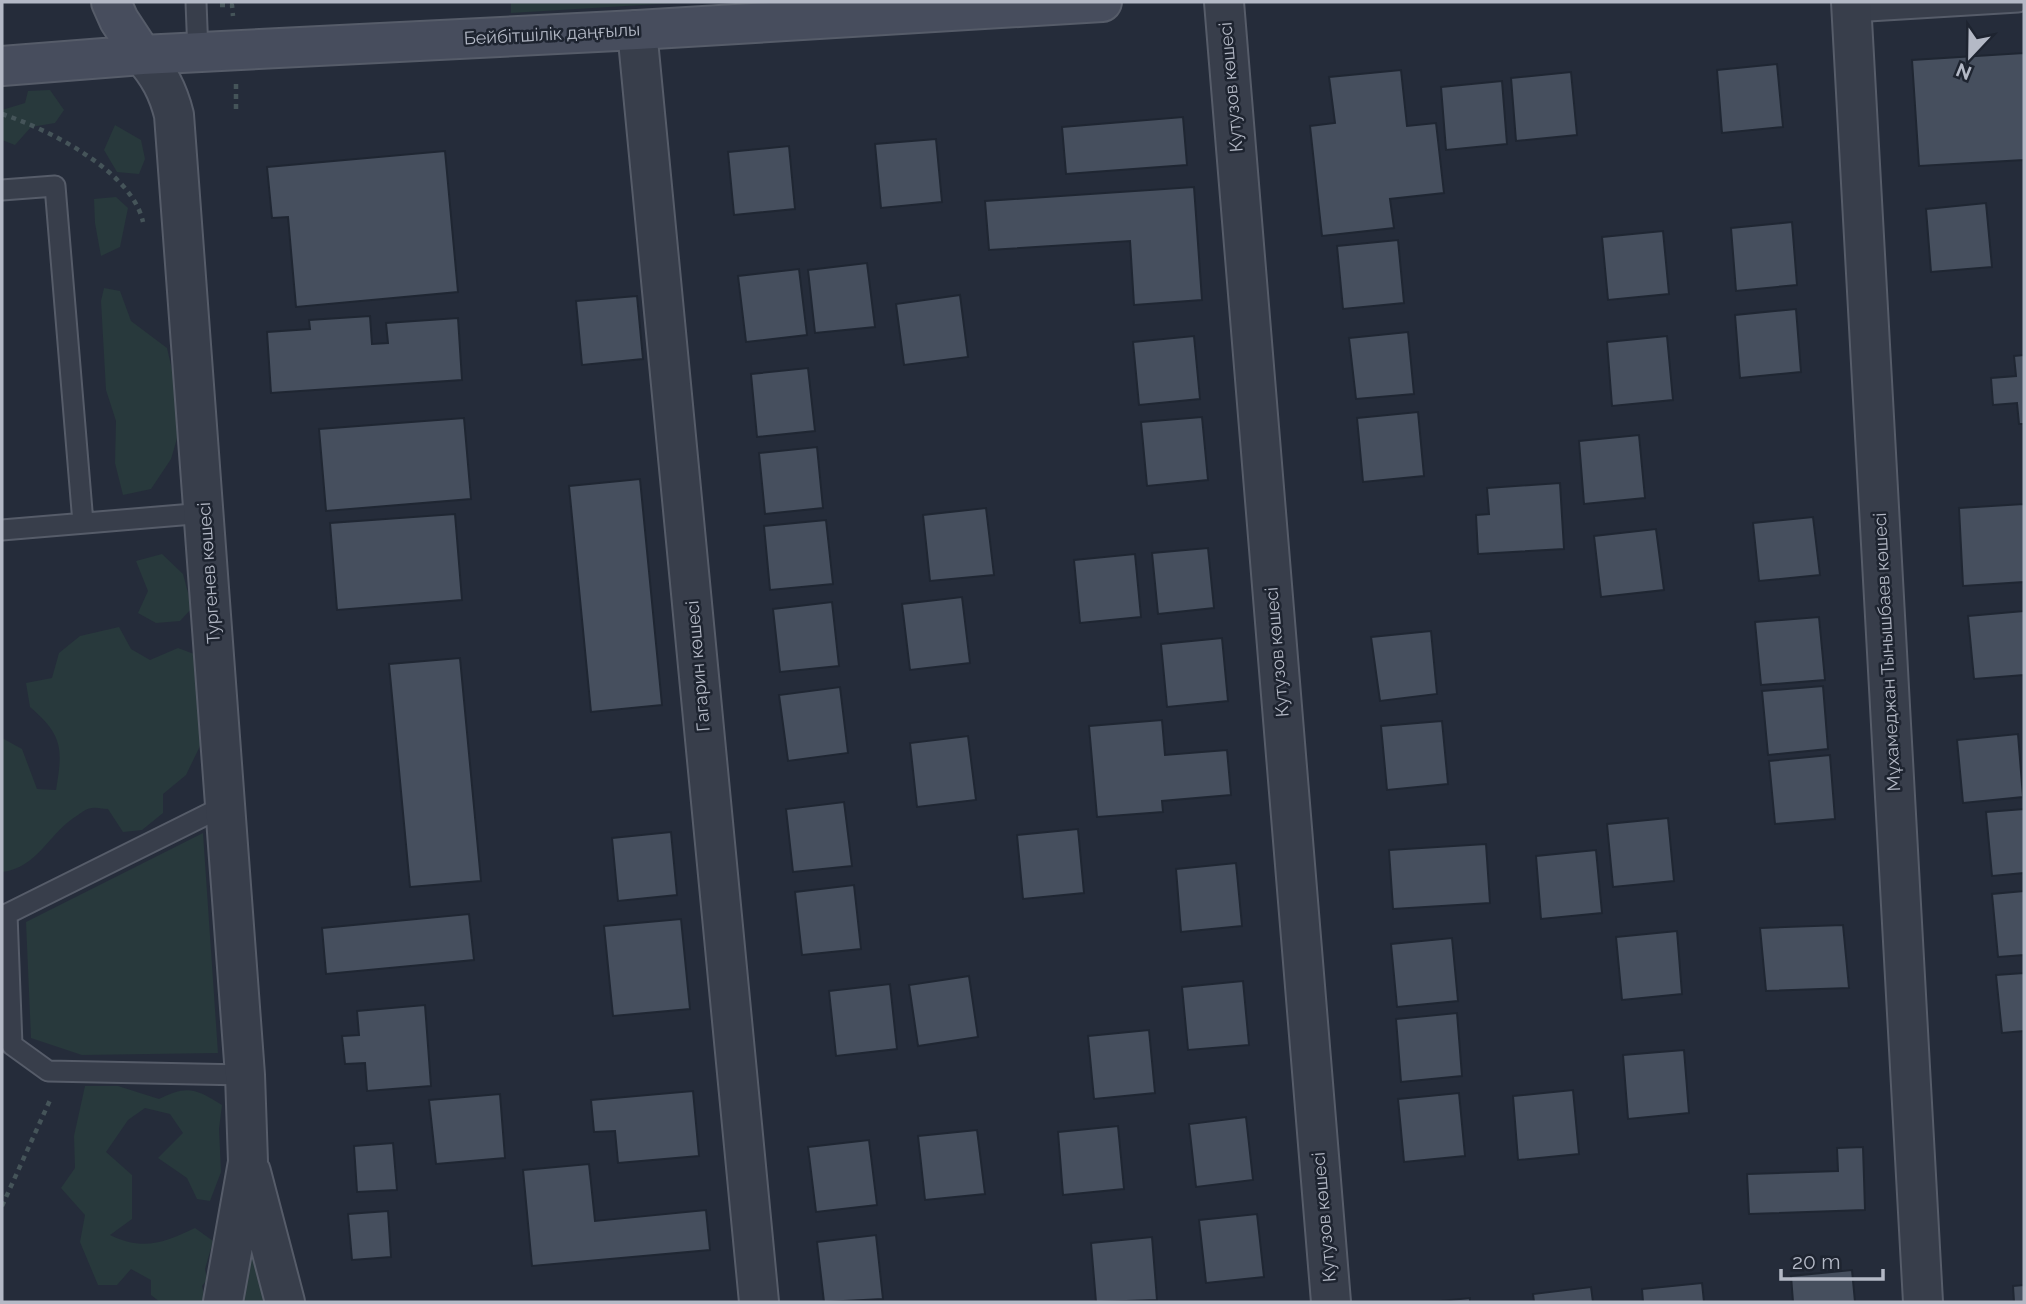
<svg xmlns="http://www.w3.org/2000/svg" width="2026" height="1304" viewBox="0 0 2026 1304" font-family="Raleway,sans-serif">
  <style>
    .green { fill: #28393c }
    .building { fill: #464f5e; stroke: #1f2632; stroke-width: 2 }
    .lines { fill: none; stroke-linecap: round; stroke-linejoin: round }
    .service-casing { stroke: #565c69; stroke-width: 23 }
    .minor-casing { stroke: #565c69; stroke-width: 42 }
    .tertiary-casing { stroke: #565c69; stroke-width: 42 }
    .secondary-casing { stroke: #565c69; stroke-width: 42 }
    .path { stroke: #455459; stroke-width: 4.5; stroke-dasharray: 5 5; stroke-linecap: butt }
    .service { stroke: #383e4b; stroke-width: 19 }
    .minor { stroke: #383e4b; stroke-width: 38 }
    .tertiary { stroke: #383e4b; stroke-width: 38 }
    .secondary { stroke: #474d5d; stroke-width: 38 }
    .labels { text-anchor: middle; stroke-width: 5; stroke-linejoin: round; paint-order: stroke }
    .street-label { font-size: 18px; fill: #b4b9c6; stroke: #1e2430 }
  </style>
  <rect width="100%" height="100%" fill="#252c3a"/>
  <!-- green -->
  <path class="green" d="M511,2H691L511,13Z
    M50,90L64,110L55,123L31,127L15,145L2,140V110L25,103L28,91Z
    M115,125L141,140L145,159L139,174L117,172L104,150Z
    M116,197L128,208L120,247L101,256L95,223L94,199Z
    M104,288L120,291L131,321L167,348L176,387L178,435L171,459L151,489L123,495L115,463L116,421L106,390L101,301Z
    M162,554L183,574L192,608L180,621L156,623L138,613L148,591L136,561Z
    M119,627L131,649L150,660L178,648L194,654L201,744L186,775L163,794V813L142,830L123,832L108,809C103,809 97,807 92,808C87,808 82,812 78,815C49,832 38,868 2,872V738L22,749L37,789L56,790C63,749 63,735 30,707L26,683L52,678L59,653L80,636Z
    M203,833L218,1053L82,1055L31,1038L26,922Z
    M85,1086H118L159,1099C186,1085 196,1088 222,1105L219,1129L221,1172L210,1201L197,1199L187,1178L158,1158L183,1133L170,1114L145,1108L128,1120L106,1152L132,1175V1219L110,1235C143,1251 164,1243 195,1228L213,1241L205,1269L207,1280L202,1286L206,1302H160L151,1295V1280L131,1269L117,1285H98L80,1242L85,1215L61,1188L75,1168L74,1136Z
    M252,1250L264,1302H242Z"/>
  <!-- building -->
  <path class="building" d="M2024,53V160L1919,166L1912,60Z
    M1777,64L1783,127L1722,133L1717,70Z
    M1401,70L1407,126L1436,123L1444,193L1390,199L1394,228L1322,236L1310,126L1335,123L1329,77Z
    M1571,72L1577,135L1516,141L1511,78Z
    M1502,81L1507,144L1446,150L1441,87Z
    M1183,117L1187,165L1066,174L1062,127Z
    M936,139L942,202L881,208L875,144Z
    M789,146L795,209L734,215L728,152Z
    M445,151L458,292L296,307L288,217L272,218L267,167Z
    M1194,187L1202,300L1134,305L1130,241L989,250L985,201Z
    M1986,203L1992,267L1931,272L1926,209Z
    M1792,222L1797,285L1736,291L1731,228Z
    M1663,231L1669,294L1608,300L1602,237Z
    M1398,240L1404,303L1343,309L1337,246Z
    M867,263L875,327L815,333L808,270Z
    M799,269L807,335L746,342L738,276Z
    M960,295L968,357L904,365L896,304Z
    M637,296L643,359L582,365L576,301Z
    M1796,309L1801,372L1740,378L1735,315Z
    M370,316L372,344L388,343L386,323L458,318L462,380L271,393L267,332L310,329L309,320Z
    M1408,332L1414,394L1356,399L1349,338Z
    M1194,336L1200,399L1139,405L1133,342Z
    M1667,336L1673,400L1612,406L1607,342Z
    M2024,355V424H2019L2017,403L1993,405L1991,378L2016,376L2014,356Z
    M808,368L815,431L757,437L751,374Z
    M1418,412L1424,476L1363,482L1357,418Z
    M1202,417L1208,480L1147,486L1141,422Z
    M464,418L471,499L326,511L319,429Z
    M1639,435L1645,498L1584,504L1579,441Z
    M817,447L823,508L765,514L759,453Z
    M640,479L662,705L591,712L569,486Z
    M1560,483L1564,549L1478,554L1476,515L1489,514L1487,488Z
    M2024,504V582L1963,586L1959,508Z
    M986,508L994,575L930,581L923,515Z
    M455,514L462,600L337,610L330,523Z
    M1813,517L1820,575L1759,581L1753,523Z
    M826,520L833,584L770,590L764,526Z
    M1656,529L1664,590L1601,597L1594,536Z
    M1208,548L1214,608L1158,614L1152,553Z
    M1135,554L1141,617L1080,623L1074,560Z
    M962,597L970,663L910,670L902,604Z
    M832,602L839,666L780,672L773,609Z
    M2024,611V675L1974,679L1968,616Z
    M1819,617L1825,680L1761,685L1755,622Z
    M1431,631L1437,694L1380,701L1371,637Z
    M1222,638L1228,701L1167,707L1161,644Z
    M460,658L481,881L410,887L389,664Z
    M1823,686L1828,749L1768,755L1762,691Z
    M840,687L848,753L788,761L779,695Z
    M1162,720L1165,755L1227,750L1231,795L1162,801L1163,812L1097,817L1089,726Z
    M1442,721L1448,784L1387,790L1381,726Z
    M2018,734L2023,797L1963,803L1957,740Z
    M968,736L976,800L917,807L910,743Z
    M1830,755L1835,819L1775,824L1769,761Z
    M844,802L852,866L793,872L786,809Z
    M2024,809V873L1992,876L1986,812Z
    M1668,818L1674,881L1613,887L1607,824Z
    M1078,829L1084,893L1023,899L1017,835Z
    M671,832L677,895L618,901L612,838Z
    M1486,844L1490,903L1393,909L1389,850Z
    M1596,850L1602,913L1541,919L1536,856Z
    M1236,863L1242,926L1181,932L1176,869Z
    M854,885L861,949L802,955L795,892Z
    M2024,891V955L1998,957L1992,894Z
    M469,914L474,960L326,974L322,928Z
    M681,919L690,1009L613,1016L604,926Z
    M1843,925L1849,988L1766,991L1760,928Z
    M1677,931L1682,994L1622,1000L1616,937Z
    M1452,938L1458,1001L1397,1007L1391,944Z
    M2024,973V1031L2002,1033L1996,975Z
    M969,976L978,1037L918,1046L909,985Z
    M1243,981L1249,1045L1188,1050L1182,987Z
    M890,984L897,1049L836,1056L829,991Z
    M425,1005L431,1086L367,1091L365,1063L345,1064L342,1036L359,1035L357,1011Z
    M1457,1013L1462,1076L1401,1082L1396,1019Z
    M1149,1030L1155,1093L1094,1099L1088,1036Z
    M1684,1050L1689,1113L1628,1119L1623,1055Z
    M1573,1090L1579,1154L1518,1160L1513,1096Z
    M693,1091L699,1156L618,1163L615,1131L594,1132L591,1100Z
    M1459,1093L1465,1156L1404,1162L1398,1099Z
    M500,1094L505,1158L436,1164L429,1100Z
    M1246,1117L1253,1180L1196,1187L1189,1124Z
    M1118,1126L1124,1189L1063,1195L1058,1132Z
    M977,1130L985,1194L925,1200L918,1136Z
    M869,1140L877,1205L816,1212L808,1147Z
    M393,1143L397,1190L357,1192L354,1146Z
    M1863,1147L1865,1210L1749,1214L1747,1174L1838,1171L1837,1148Z
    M589,1164L595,1221L706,1210L710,1250L532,1266L523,1170Z
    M388,1211L391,1257L352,1260L348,1214Z
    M1257,1214L1264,1277L1206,1283L1199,1220Z
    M876,1235L883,1299L824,1302L817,1242Z
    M1152,1237L1157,1300L1096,1302L1091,1243Z
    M1852,1270L1855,1302H1793L1791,1276Z
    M1702,1283L1704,1302H1643L1642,1289Z
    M2024,1285V1302H2014L2013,1286Z
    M1591,1287L1593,1302H1534L1533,1294Z
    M1470,1298V1302H1430Z"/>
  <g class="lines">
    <!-- service casing -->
    <g class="service-casing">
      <path id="service" d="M196,2L198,53
        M1852,12L2018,2
        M2,190L55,186L83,523
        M2,530L205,513
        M226,805L7,914L12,1045L48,1071L245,1075"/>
    </g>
    <!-- minor casing -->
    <g class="minor-casing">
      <path id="minor" d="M1224,2L1331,1302
        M1851,2L1923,1302
        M637,30L759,1302"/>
    </g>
    <!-- tertiary casing -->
    <g class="tertiary-casing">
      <path id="tertiary" d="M142,55C159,74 168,91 174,115L245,1075L248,1162L223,1302
        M251,1172L285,1302"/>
    </g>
    <!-- secondary casing -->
    <g class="secondary-casing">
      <path id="secondary" d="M111,2L119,20L142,55
        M2,66L142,55L637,30L1102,2"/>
    </g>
    <!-- path -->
    <path class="path" d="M220,5H232L233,16
      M236,84V112
      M2,114C48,129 132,171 143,222
      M2,1206L51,1098"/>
    <!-- service -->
    <use href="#service" class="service"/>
    <!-- minor -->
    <use href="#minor" class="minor"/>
    <!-- tertiary -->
    <use href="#tertiary" class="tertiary"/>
    <!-- secondary -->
    <use href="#secondary" class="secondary"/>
  </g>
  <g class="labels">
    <!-- street labels -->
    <g class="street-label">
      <text transform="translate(552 34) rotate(-3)" y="6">Бейбітшілік даңғылы</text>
      <text transform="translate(1231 87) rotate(-95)" y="6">Кутузов көшесі</text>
      <text transform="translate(209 573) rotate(-94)" y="6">Тургенев көшесі</text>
      <text transform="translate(1277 652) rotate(-95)" y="6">Кутузов көшесі</text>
      <text transform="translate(1887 652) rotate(-93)" y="6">Мұхамеджан Тынышбаев көшесі</text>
      <text transform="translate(698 666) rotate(-95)" y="6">Гагарин көшесі</text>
      <text transform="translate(1324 1217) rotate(-95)" y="6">Кутузов көшесі</text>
    </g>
  </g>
  <!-- border -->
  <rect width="2026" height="1304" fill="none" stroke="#b4b9c6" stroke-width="7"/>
  <!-- north arrow -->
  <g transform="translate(1970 56) rotate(202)" stroke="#1e2430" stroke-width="5" paint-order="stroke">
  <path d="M0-5L12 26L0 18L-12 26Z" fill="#b4b9c6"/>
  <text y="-10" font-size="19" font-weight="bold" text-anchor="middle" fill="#b4b9c6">N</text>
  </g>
  <!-- scale -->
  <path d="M1781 1269v10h102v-10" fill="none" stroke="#b4b9c6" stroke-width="3.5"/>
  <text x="1792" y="1269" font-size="21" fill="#b4b9c6" stroke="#1e2430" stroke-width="5" paint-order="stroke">20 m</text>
</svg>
